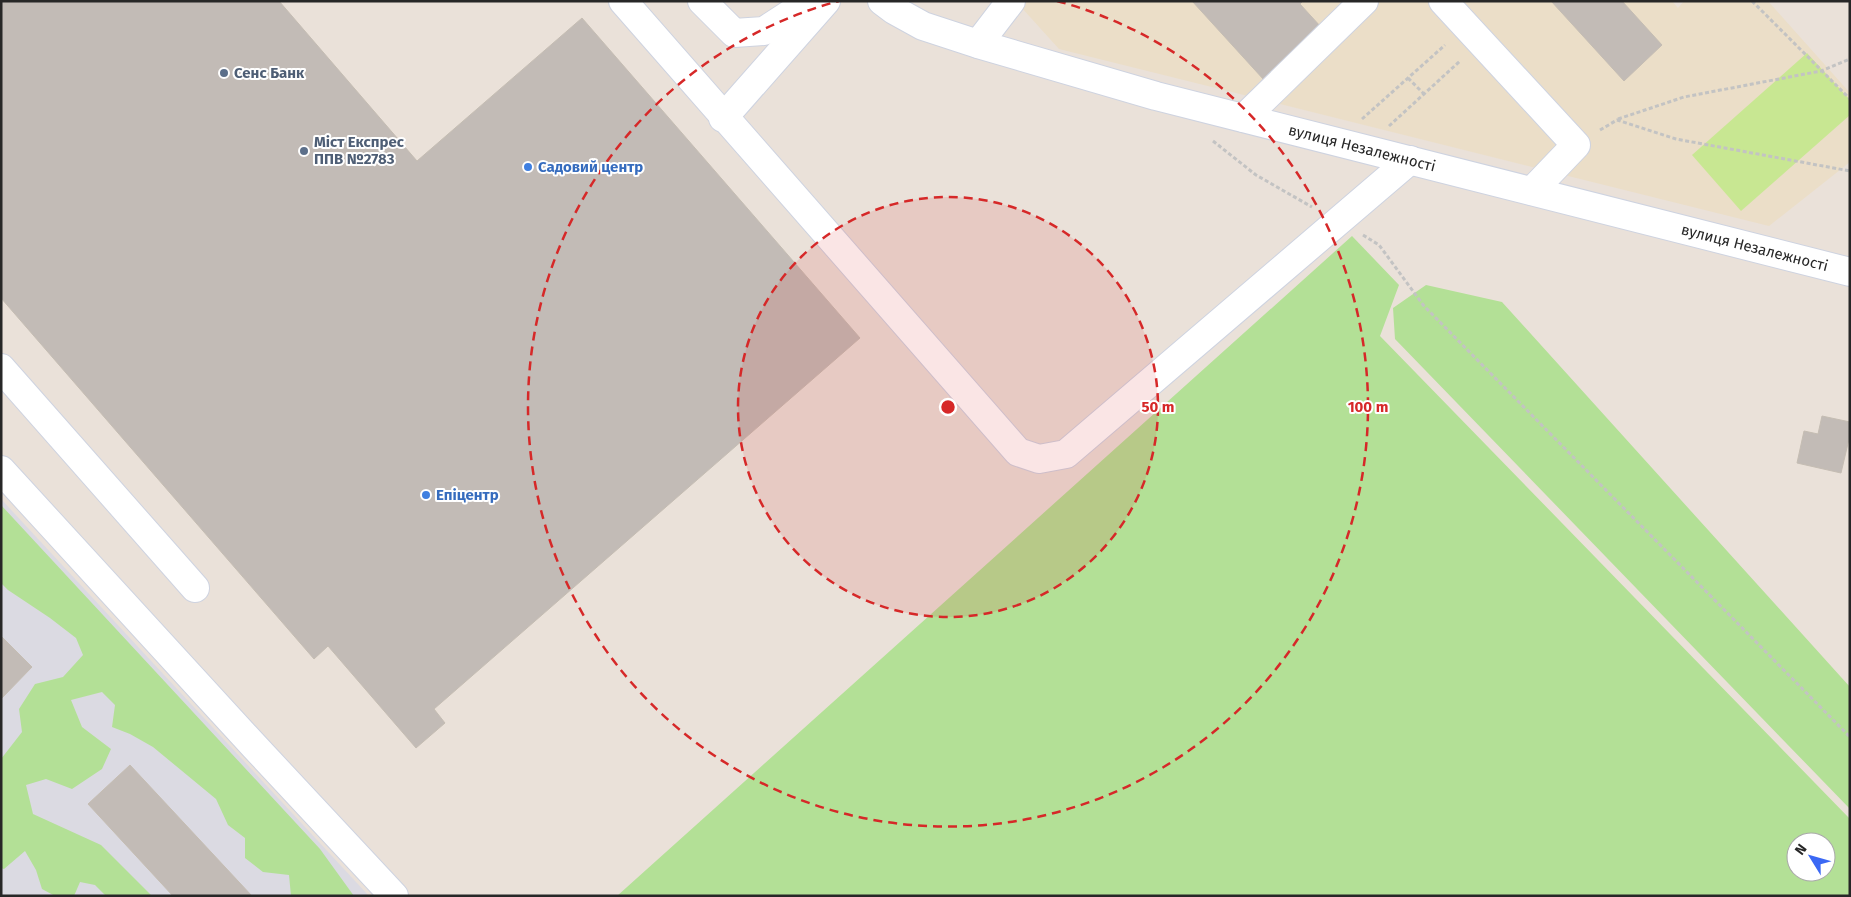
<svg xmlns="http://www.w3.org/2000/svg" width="1851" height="897" viewBox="0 0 1851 897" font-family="'Fira Sans',sans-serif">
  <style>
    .industrial { fill: #dbdae2 }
    .education { fill: #ebdec8 }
    .green { fill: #b3e096; fill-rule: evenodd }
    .pitch { fill: #c8e792 }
    .building { fill: #c2bbb6; stroke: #c5bdb3 }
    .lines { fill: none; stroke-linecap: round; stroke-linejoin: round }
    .minor-casing { stroke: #ced3e0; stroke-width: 30 }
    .path { stroke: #c3c3c3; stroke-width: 3; stroke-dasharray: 4 2.5; stroke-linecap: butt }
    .minor { stroke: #fff; stroke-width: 28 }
    .ring { fill: none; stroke: #d62828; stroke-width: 2.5; stroke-dasharray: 9 6 }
    .service-dot { fill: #5c6f8a; stroke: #fff; stroke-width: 2 }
    .shop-dot { fill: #3f7fe0; stroke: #fff; stroke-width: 2 }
    .labels { text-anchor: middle; stroke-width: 4; stroke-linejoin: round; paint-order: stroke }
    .service-label { font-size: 15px; font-weight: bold; fill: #4e5e75; stroke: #fff; text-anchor: start }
    .street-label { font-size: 15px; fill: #272727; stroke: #fff }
    .shop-label { font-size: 15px; font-weight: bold; fill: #366cbe; stroke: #fff; text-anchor: start }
    .centre { fill: #d62828; stroke: #fff; stroke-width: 2.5 }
    .ring-label { font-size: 15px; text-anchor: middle; font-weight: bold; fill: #d62828; stroke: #fff; stroke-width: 4; stroke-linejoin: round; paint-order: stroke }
  </style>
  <rect width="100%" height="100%" fill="#eae1d9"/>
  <!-- industrial -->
  <path class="industrial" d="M1,499L369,896H1Z"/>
  <!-- education -->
  <path class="education" d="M1028,1H1672L1678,8L1684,1H1768L1850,93V162L1769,226L1059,49L1021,7Z"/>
  <!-- green -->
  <path class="green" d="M1352,236L1399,285L1380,336L1850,819V896H617ZM1796,842H1826V872H1796Z
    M1426,285L1502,302L1850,687V809L1395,339L1393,308Z
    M1,505L320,849L354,896H291L289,875L263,872L245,858V838L228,825L216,799L153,747L130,734L112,727L115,705L102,692L71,700L82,727L111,749L102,769L72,789L46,779L26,785L33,814L101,845L152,896H106L95,885L80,882L74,896H55L42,889L36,870L25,851L4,869L1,868V759L22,732L19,709L35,684L63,677L83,655L76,638L50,618L8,590L1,583Z"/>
  <!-- pitch -->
  <path class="pitch" d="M1807,53L1850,100V115L1741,211L1692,155Z"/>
  <!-- building -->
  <path class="building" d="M1,1H279L417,161L582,18L860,338L434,709L445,723L416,748L328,646L314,659L1,298Z
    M1192,1H1303L1300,4L1321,27L1264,80Z
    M1551,1H1622L1662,45L1624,81Z
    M1822,416L1850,422V435L1841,473L1797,463L1804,431L1818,434Z
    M1,636L32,667L1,699Z
    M130,765L252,896H173L88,804Z"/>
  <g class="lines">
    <!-- minor casing -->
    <g class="minor-casing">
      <g id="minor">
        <path d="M623,1L1018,452L1039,459L1066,454L1410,160"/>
        <path d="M702,1L734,33L764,31L810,1"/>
        <path id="s1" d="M882,1L894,10L923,26L978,44L1156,96L1850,272"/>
        <path d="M1443,1L1576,145L1532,191"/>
        <path d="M978,44L1011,1"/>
        <path d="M723,118L826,1"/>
        <path d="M1244,118L1364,1"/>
        <path d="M1,368L195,588"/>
        <path d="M1,470L255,747L394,896"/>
      </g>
    </g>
    <!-- path -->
    <path class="path" d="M1752,1L1850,99
      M1408,78L1424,94
      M1362,119L1445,45
      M1618,119L1684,97L1821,71L1850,59
      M1389,126L1460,61
      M1600,130L1617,120L1676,139L1850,171
      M1213,141L1256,175L1312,207
      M1363,235L1379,245L1424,306L1850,737"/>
    <!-- minor -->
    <use href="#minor" class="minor"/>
  </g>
  <!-- distance rings -->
  <circle cx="948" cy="407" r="210" fill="#d62828" fill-opacity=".12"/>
  <g class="ring">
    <circle cx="948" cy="407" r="210"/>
    <path d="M1057 1A420 420 0 1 1 839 1"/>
  </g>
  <!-- markers -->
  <g class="service-dot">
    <circle cx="224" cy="73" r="5"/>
    <circle cx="304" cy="151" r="5"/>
  </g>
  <g class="shop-dot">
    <circle cx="528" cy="167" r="5"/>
    <circle cx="426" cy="495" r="5"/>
  </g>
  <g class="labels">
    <!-- service labels -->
    <g class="service-label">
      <text x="234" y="78">Сенс Банк</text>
      <text x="314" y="147">Міст Експрес<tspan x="314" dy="17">ППВ №2783</tspan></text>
    </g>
    <!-- street labels -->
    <g class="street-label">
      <text dy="5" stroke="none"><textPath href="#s1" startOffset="504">вулиця Незалежності</textPath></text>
      <text dy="5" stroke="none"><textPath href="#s1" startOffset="909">вулиця Незалежності</textPath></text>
    </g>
    <!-- shop labels -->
    <g class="shop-label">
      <text x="538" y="172">Садовий центр</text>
      <text x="436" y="500">Епіцентр</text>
    </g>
  </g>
  <circle cx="948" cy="407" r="8" class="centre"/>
  <g class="ring-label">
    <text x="1158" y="412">50 m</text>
    <text x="1368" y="412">100 m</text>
  </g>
  <!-- border -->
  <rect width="1851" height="897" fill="none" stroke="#272727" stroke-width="5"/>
  <!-- north arrow -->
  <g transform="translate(1811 857) rotate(307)"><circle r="24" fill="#ffffff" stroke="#a9a9a9"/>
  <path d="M0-4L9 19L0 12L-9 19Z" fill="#3b68f4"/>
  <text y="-8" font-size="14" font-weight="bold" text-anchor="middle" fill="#272727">N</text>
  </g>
</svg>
